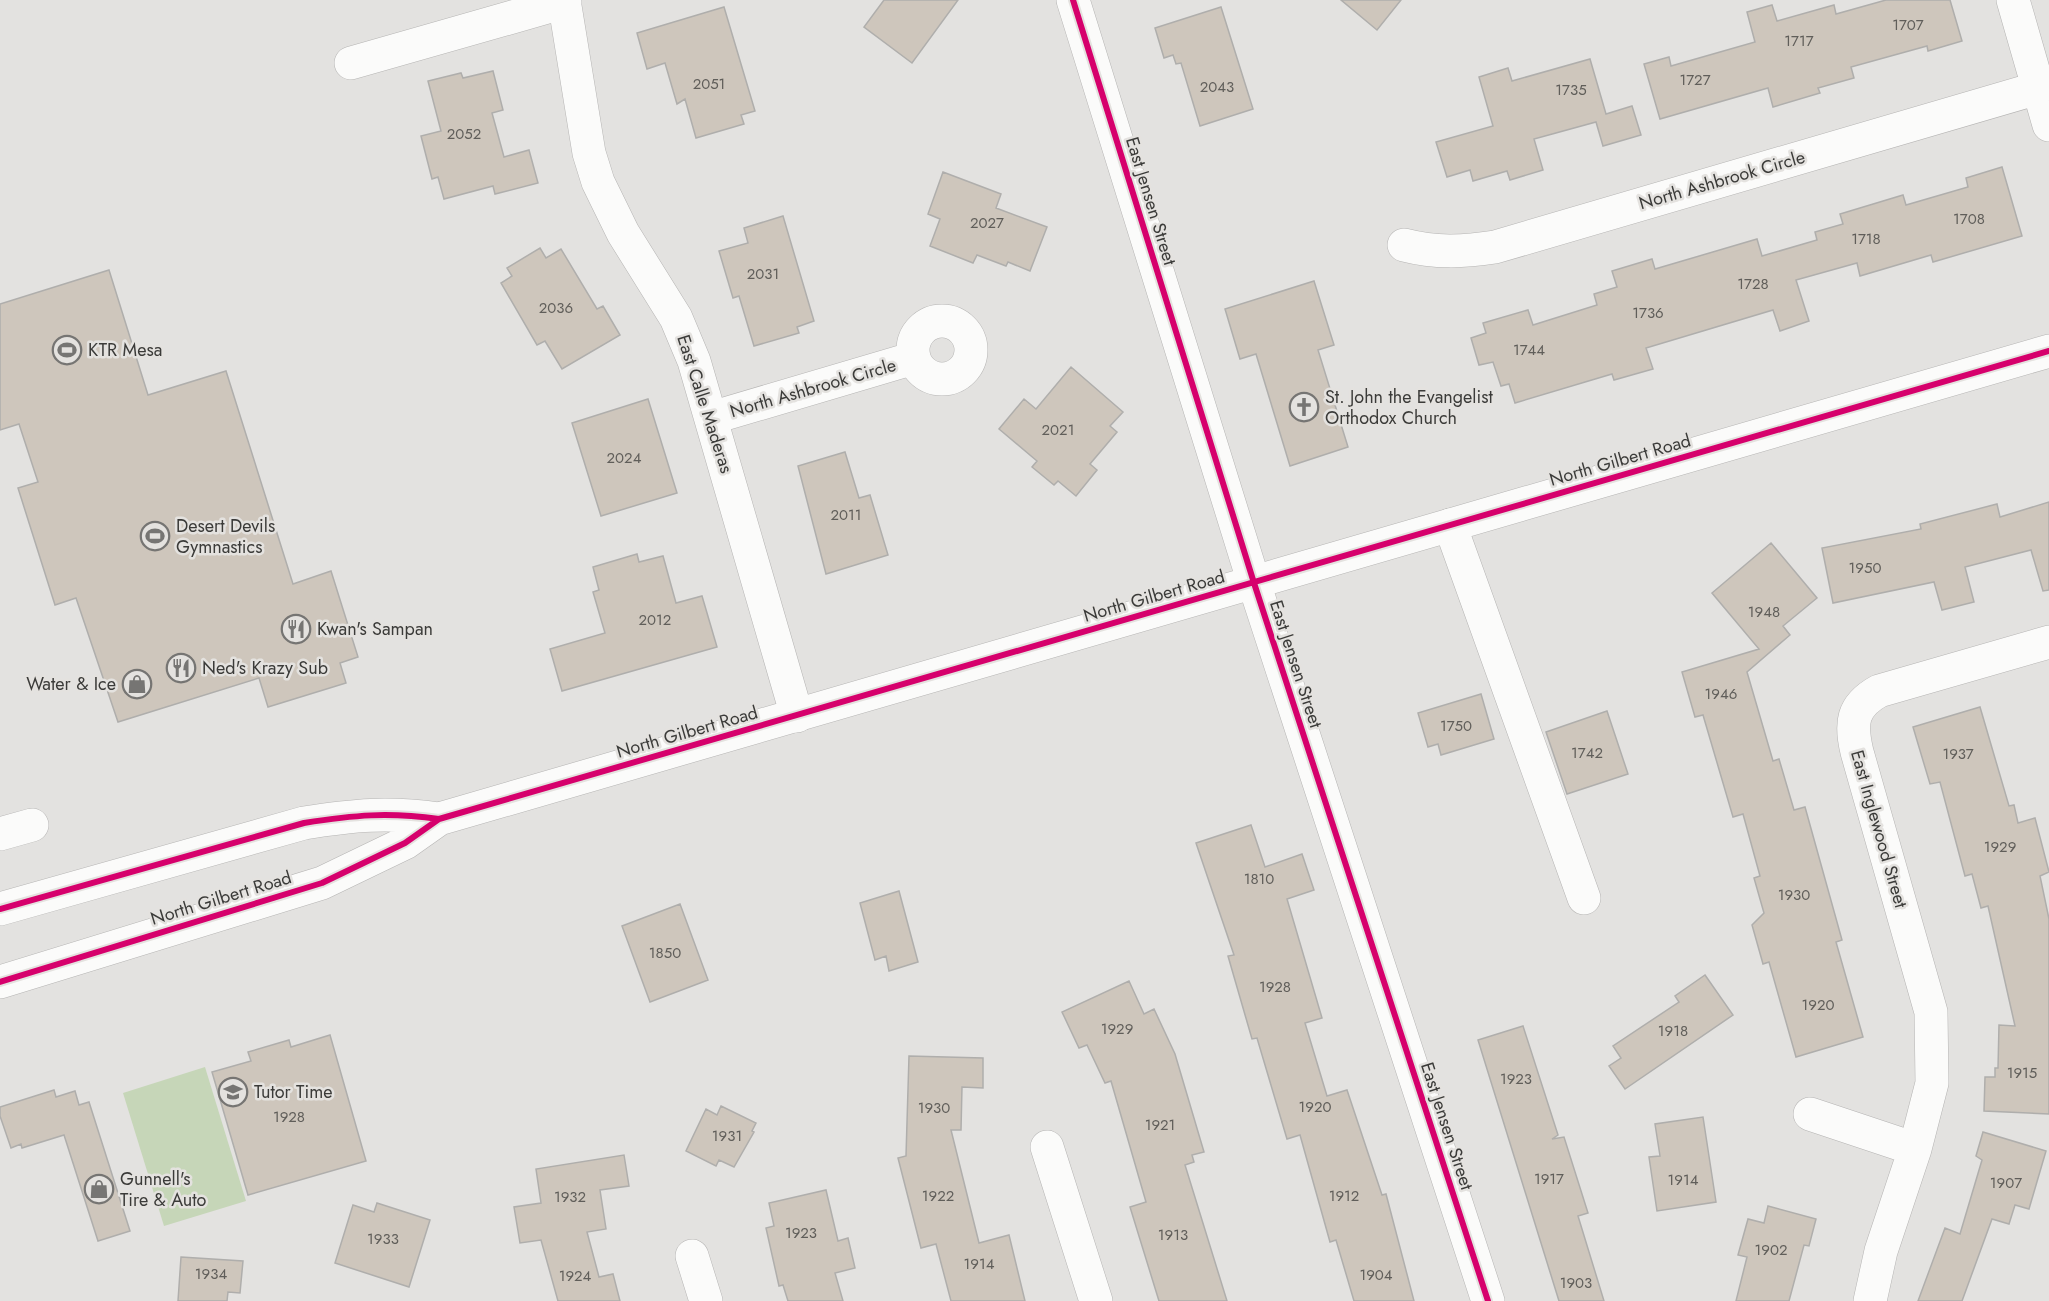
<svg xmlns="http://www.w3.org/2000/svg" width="2049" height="1301" viewBox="0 0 2049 1301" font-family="Jost,sans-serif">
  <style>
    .green { fill: #c6d6b8 }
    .building { fill: #cec6bc; stroke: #afaeac; stroke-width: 1.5 }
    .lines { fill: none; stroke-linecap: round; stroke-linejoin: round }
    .minor-casing { stroke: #b5b4b3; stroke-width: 34 }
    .major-casing { stroke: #b5b4b3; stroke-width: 34 }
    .minor { stroke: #fbfbfa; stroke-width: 33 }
    .major { stroke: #fbfbfa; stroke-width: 33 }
    .cycleway-casing { stroke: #e4e2df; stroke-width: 10 }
    .cycleway { stroke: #d6006c; stroke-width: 6 }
    .labels { text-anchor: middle; stroke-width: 5; stroke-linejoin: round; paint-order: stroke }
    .number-label { font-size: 15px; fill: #605e5a }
    .street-label { font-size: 18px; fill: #3b3b39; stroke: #e4e2df }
    .poi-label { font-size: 18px; fill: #3b3b39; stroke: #e4e2df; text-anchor: start }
  </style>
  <rect width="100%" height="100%" fill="#e3e2e0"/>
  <!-- green -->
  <path class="green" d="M205,1067L246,1201L164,1226L123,1093Z"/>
  <!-- building -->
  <path class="building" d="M884,0H958L912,63L864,27Z
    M1341,0H1401L1377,30Z
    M1886,0H1950L1962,41L1928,51L1927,46L1851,67L1854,78L1818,88L1820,93L1773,107L1768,88L1660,119L1644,64L1669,57L1671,66L1755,42L1747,12L1772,5L1777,21L1834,5L1836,14Z
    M724,7L755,111L741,115L744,124L696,138L685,99L677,104L665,63L647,69L637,33Z
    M1221,7L1253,109L1200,126L1181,63L1176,64L1173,55L1164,58L1155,28Z
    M1590,59L1606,114L1632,106L1641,135L1603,146L1596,122L1534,139L1543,170L1510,180L1507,171L1473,181L1470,170L1447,177L1436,142L1493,126L1479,77L1508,68L1512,81Z
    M493,71L503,110L492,113L504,157L529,150L538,183L495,194L493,186L444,199L438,177L432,179L421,136L441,131L428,81L461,73L463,78Z
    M2002,167L2022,236L1933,262L1931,255L1860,276L1857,263L1796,280L1809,321L1780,331L1773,310L1646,348L1653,369L1614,380L1612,374L1515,403L1509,384L1501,386L1493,362L1479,365L1471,338L1486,333L1483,323L1528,310L1533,325L1597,305L1594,294L1617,287L1612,271L1652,259L1655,269L1757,239L1762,256L1817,240L1815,232L1843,224L1840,214L1903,195L1906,205L1968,187L1966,178Z
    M943,172L1001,194L996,208L1047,227L1030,271L1008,262L1006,266L977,255L973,263L930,246L940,219L928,214Z
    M783,216L814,321L797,327L799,333L754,346L739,296L733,298L719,251L748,243L744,228Z
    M540,248L546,258L561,249L597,309L603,306L620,335L562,369L545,341L537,345L501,283L512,276L507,268Z
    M109,270L148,395L226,371L293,584L331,571L358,657L340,663L346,683L268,707L259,678L118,722L76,598L55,605L18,488L38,482L19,424L0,430V304Z
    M1314,281L1334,345L1318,350L1348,447L1290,466L1256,354L1240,359L1225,309Z
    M1071,367L1123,412L1110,426L1117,432L1090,464L1097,470L1076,496L1058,481L1054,485L1032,467L1037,461L999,429L1024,399L1036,409Z
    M648,399L677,493L601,516L572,423Z
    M845,452L859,498L870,495L888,555L826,574L798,466Z
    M2049,502V590L2043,591L2031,550L1965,567L1974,602L1942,610L1934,582L1833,603L1822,548L1921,529L1920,524L1997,504L2000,517Z
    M1771,543L1817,598L1783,626L1790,635L1747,672L1773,761L1779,759L1794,810L1805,807L1842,940L1836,942L1863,1037L1796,1057L1769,962L1763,964L1752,925L1764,913L1754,878L1760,876L1743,814L1733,817L1703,715L1695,717L1682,672L1759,649L1712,593Z
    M637,554L639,562L663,556L676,603L702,596L717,647L562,691L550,649L605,633L593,592L599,590L593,567Z
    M1481,694L1494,739L1441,755L1438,744L1428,747L1418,713Z
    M1980,707L2009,806L2014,805L2018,823L2035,818L2049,872L2040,876L2049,919V1114L1984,1111L1985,1077H1995V1068H1998L1999,1025L2015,1026L1988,906L1981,908L1972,874L1965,876L1940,782L1930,784L1913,727Z
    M1607,711L1628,774L1567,794L1546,732Z
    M1251,825L1265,867L1302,854L1314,890L1287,899L1322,1018L1305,1023L1327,1096L1347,1090L1382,1195L1386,1194L1414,1301H1354L1336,1240L1330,1242L1300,1135L1287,1139L1257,1038L1252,1039L1228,956L1234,955L1196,843Z
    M899,891L918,962L889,971L886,956L875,960L860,903Z
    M680,904L708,980L650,1002L622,926Z
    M1705,975L1733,1015L1625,1089L1609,1066L1621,1058L1613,1046L1679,1002L1675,996Z
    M1129,981L1144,1014L1154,1009L1175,1054L1204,1152L1192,1155L1194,1162L1185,1165L1227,1301H1159L1130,1207L1146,1202L1111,1081L1105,1083L1087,1045L1079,1048L1062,1012Z
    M1523,1026L1558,1135L1552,1139L1564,1137L1588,1213L1578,1216L1604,1301H1559L1478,1040Z
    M330,1035L366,1161L248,1195L212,1072L251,1061L248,1052L289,1040L291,1047Z
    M909,1056L983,1058V1088L962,1087L961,1130H951L979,1243L1009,1235L1025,1301H951L936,1244L921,1248L898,1158L906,1156Z
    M54,1090L56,1097L75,1091L79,1105L89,1102L130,1231L98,1241L64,1135L22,1148L21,1144L11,1148L0,1116V1107Z
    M721,1106L756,1123L752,1131L754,1132L734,1167L719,1160L716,1166L686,1151L706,1109L717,1115Z
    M1703,1117L1716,1202L1657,1211L1649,1157L1660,1156L1655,1124Z
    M1983,1132L2046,1151L2029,1209L2015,1205L2009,1224L1992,1219L1962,1301H1918L1945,1228L1960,1234L1982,1160L1976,1156Z
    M624,1155L629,1186L600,1190L606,1229L587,1232L599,1277L613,1274L620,1301H558L541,1240L520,1243L514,1207L541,1203L536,1169Z
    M826,1190L838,1241L848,1238L855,1268L835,1273L843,1301H788L783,1285L779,1286L766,1228L774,1226L769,1203Z
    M377,1203L430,1220L409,1287L335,1263L353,1205L374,1212Z
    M1768,1206L1816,1219L1809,1246L1804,1245L1789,1301H1736L1747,1257L1738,1255L1748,1219L1764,1223Z
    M181,1257L243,1261L240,1293L228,1292L227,1301H178Z"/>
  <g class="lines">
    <!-- minor casing -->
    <g class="minor-casing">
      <path id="minor" d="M564,0L589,153L598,182L623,233L676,318L694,361L797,716
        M1073,0L1254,583L1488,1301
        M2013,0L2049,125
        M351,63L565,2
        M1404,245C1435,253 1463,252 1495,247L2038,88
        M913 350a29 29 0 1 1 58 0a29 29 0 1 1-58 0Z
        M711,418L914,358
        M1450,525L1584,898
        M0,834L32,825
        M1810,1114L1915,1149
        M1047,1147L1096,1301
        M692,1256L706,1301
        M1870,1301L1881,1251L1915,1149L1932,1083L1931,1012L1857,752C1850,723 1852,706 1879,691L2049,642"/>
    </g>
    <!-- major casing -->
    <g class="major-casing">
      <path id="major" d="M0,909L304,823C354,815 388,812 439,819
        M0,982L322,883L405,843L439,819L2049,351"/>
    </g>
    <!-- minor -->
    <use href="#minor" class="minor"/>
    <!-- major -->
    <use href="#major" class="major"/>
    <!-- cycleway casing -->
    <g class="cycleway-casing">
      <path id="cycleway" d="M1073,0L1254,583L1488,1301
        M0,909L304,823C354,815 388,812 439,819
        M0,982L322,883L405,843L439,819L2049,351"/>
    </g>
    <!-- cycleway -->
    <use href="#cycleway" class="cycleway"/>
  </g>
  <!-- icons -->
  <defs>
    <g id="stadium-ring" transform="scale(1.5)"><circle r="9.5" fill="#e4e2df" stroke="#767573" stroke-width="1.5"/><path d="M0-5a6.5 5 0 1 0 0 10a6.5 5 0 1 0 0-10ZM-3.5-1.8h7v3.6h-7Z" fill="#767573"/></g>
    <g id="church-ring" transform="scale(1.5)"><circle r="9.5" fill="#e4e2df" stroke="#767573" stroke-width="1.5"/><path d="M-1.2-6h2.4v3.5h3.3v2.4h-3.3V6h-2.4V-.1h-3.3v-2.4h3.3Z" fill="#767573"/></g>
    <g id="restaurant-ring" transform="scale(1.5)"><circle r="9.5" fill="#e4e2df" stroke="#767573" stroke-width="1.5"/><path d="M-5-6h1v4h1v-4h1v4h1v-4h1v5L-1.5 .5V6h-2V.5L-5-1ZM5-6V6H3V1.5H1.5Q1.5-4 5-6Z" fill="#767573"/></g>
    <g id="shop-ring" transform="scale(1.5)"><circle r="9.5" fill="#e4e2df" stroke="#767573" stroke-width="1.5"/><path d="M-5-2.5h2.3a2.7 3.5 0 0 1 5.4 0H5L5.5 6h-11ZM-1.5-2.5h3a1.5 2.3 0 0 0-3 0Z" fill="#767573"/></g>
    <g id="school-ring" transform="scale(1.5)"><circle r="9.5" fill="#e4e2df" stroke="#767573" stroke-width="1.5"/><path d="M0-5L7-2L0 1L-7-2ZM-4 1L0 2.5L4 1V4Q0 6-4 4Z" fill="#767573"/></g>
  </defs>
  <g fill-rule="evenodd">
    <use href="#stadium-ring" x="67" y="350"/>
    <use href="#church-ring" x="1304" y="407"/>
    <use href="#stadium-ring" x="155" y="536"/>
    <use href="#restaurant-ring" x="296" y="629"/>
    <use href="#restaurant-ring" x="181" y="668"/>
    <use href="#shop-ring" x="137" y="684"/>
    <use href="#school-ring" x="233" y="1092"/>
    <use href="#shop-ring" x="99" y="1189"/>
  </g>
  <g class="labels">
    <!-- number labels -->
    <g class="number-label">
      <text x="1908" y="30">1707</text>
      <text x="1799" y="46">1717</text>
      <text x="1695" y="85">1727</text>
      <text x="709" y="89">2051</text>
      <text x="1217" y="92">2043</text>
      <text x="1571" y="95">1735</text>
      <text x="464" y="139">2052</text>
      <text x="1969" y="224">1708</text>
      <text x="987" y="228">2027</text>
      <text x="1866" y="244">1718</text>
      <text x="763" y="279">2031</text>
      <text x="1753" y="289">1728</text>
      <text x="556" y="313">2036</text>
      <text x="1648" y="318">1736</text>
      <text x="1529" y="355">1744</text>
      <text x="1058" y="435">2021</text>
      <text x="624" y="463">2024</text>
      <text x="846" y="520">2011</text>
      <text x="1865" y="573">1950</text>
      <text x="1764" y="617">1948</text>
      <text x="655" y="625">2012</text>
      <text x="1721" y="699">1946</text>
      <text x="1456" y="731">1750</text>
      <text x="1587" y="758">1742</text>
      <text x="1958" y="759">1937</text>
      <text x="2000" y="852">1929</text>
      <text x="1259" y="884">1810</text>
      <text x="1794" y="900">1930</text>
      <text x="665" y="958">1850</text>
      <text x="1275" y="992">1928</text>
      <text x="1818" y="1010">1920</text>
      <text x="1117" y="1034">1929</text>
      <text x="1673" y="1036">1918</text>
      <text x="2022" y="1078">1915</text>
      <text x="1516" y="1084">1923</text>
      <text x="1315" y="1112">1920</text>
      <text x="934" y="1113">1930</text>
      <text x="289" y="1122">1928</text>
      <text x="1160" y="1130">1921</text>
      <text x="727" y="1141">1931</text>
      <text x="1549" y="1184">1917</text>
      <text x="1683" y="1185">1914</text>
      <text x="2006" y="1188">1907</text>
      <text x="938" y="1201">1922</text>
      <text x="1344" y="1201">1912</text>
      <text x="570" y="1202">1932</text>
      <text x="801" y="1238">1923</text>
      <text x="1173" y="1240">1913</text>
      <text x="383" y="1244">1933</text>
      <text x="1771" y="1255">1902</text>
      <text x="979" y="1269">1914</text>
      <text x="211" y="1279">1934</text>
      <text x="1376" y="1280">1904</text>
      <text x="575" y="1281">1924</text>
      <text x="1576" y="1288">1903</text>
    </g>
    <!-- street labels -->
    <g class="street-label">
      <text transform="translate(1722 180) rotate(-16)" y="6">North Ashbrook Circle</text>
      <text transform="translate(1151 201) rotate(73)" y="6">East Jensen Street</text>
      <text transform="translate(813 388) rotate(-16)" y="6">North Ashbrook Circle</text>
      <text transform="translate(705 404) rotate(72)" y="6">East Calle Maderas</text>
      <text transform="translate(1620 460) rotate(-16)" y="6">North Gilbert Road</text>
      <text transform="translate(1154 596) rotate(-16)" y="6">North Gilbert Road</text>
      <text transform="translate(1296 664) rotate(72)" y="6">East Jensen Street</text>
      <text transform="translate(687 732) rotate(-16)" y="6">North Gilbert Road</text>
      <text transform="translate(1879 829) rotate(74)" y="6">East Inglewood Street</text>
      <text transform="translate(221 898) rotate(-17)" y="6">North Gilbert Road</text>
      <text transform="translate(1447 1126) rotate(72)" y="6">East Jensen Street</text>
    </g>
    <!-- poi labels -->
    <g class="poi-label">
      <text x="88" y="356">KTR Mesa</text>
      <text x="1325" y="403">St. John the Evangelist<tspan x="1325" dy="21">Orthodox Church</tspan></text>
      <text x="176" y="532">Desert Devils<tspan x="176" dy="21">Gymnastics</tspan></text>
      <text x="317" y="635">Kwan's Sampan</text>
      <text x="202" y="674">Ned's Krazy Sub</text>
      <text x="116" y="690" text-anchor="end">Water &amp; Ice</text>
      <text x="254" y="1098">Tutor Time</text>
      <text x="120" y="1185">Gunnell's<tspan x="120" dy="21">Tire &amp; Auto</tspan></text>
    </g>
  </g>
</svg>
